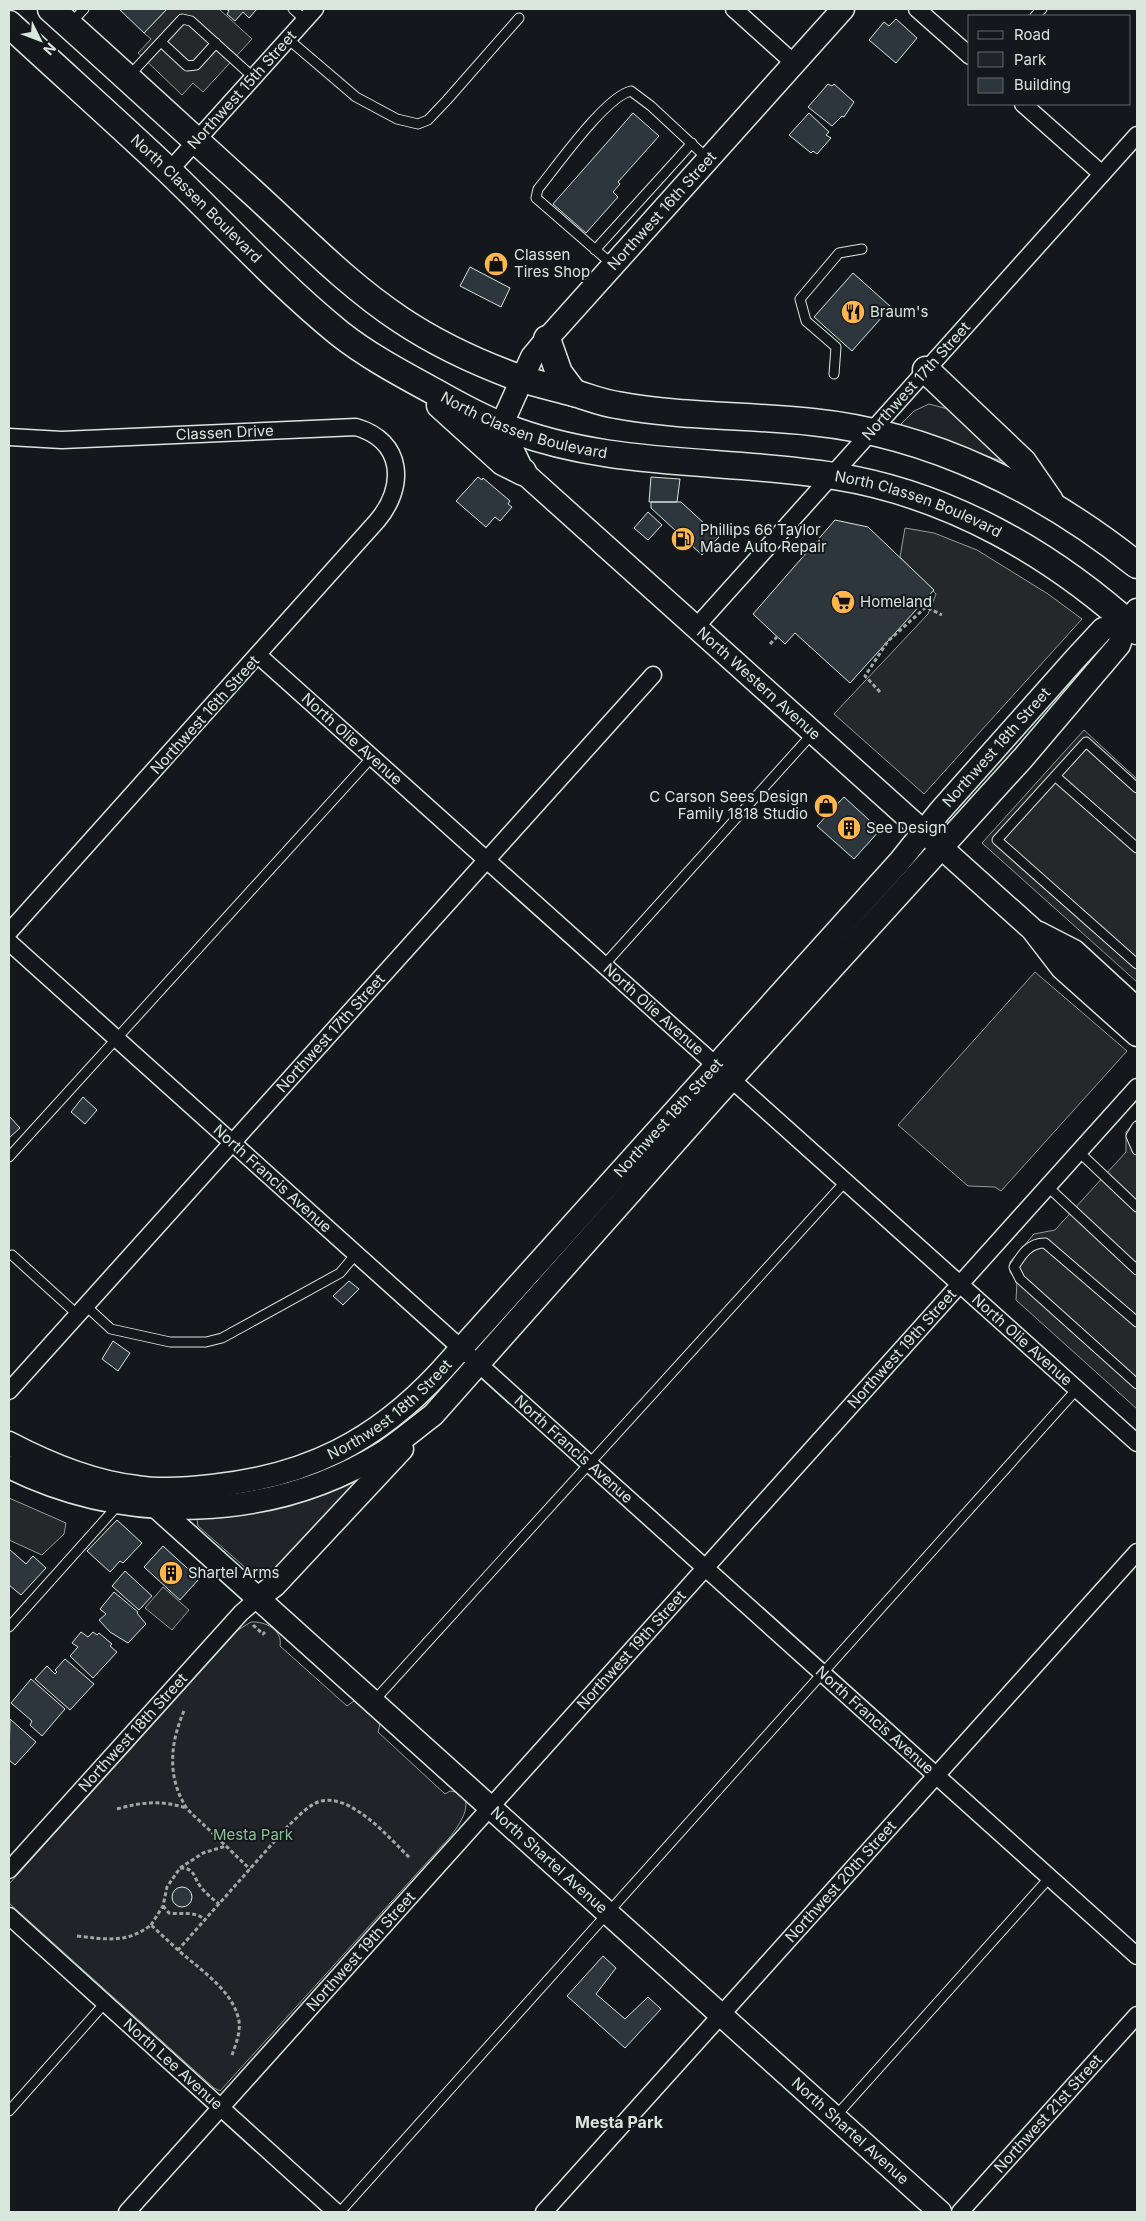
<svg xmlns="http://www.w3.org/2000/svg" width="1146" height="2221" viewBox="0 0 1146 2221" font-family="Inter,sans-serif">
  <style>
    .green { fill: #202428; stroke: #939e99 }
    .parking { fill: #24282b; stroke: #939e99 }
    .building { fill: #2c363c; stroke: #d8e6dc }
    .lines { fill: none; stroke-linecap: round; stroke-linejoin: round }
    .lane-casing { stroke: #d8e6dc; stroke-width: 11 }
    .street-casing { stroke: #d8e6dc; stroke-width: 19 }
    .secondary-casing { stroke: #d8e6dc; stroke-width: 25 }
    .primary-casing { stroke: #d8e6dc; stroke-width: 29 }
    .path { stroke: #9da8a2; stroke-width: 3; stroke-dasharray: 4 2.5; stroke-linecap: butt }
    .lane { stroke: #14181c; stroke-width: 9 }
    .street { stroke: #14181c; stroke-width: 16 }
    .secondary { stroke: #14181c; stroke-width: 22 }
    .primary { stroke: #14181c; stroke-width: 26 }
    .labels { text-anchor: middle; stroke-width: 4; stroke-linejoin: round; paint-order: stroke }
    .street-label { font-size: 15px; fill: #d8e6dc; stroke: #14181c }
    .poi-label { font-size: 15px; fill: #d8e6dc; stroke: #14181c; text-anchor: start }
    .park-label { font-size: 15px; fill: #8ac095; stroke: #14181c }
    .neighbourhood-label { font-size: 16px; font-weight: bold; fill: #d8e6dc; stroke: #14181c }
  </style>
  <rect width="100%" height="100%" fill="#14181c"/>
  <!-- green -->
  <path class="green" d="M929,404L952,410L1011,464L903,429L900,425L914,411Z
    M352,1479L357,1481L278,1567L266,1571L248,1570L198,1526L197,1519C251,1515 301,1496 352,1479Z
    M251,1622C265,1621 283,1630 280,1646L347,1706L354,1701L380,1724L378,1732L445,1794L450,1791C481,1795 459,1826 449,1838L220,2091L214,2088L9,1903V1884L238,1630Z"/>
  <!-- parking -->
  <path class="parking" d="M167,9H219L252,39L203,92L193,83L182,95L138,53L151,39L144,33Z
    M905,528L934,533L977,550L1048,594L1082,619L924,794L834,714L928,614L936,594L900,557Z
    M1084,730L1137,779V982L982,843Z
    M1035,972L1127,1051L1001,1191L995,1187L968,1186L898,1125Z
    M1137,1119V1409L1016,1300L1017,1281L1010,1272V1262L1034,1234L1055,1230L1126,1152V1132Z
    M9,1498L66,1523L64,1534L42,1555L9,1540Z
    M163,1587L189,1610L172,1630L145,1608Z"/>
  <!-- building -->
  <path class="building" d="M119,9H167L144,33Z
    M226,9H257L249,18L243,12L235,21L227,14L229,11Z
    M896,19L917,38L896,63L869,40L884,22L889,26Z
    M828,84L832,86L834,84L854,102L844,117L842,116L832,126L808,107Z
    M633,113L659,136L618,182L620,184L613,192L618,197L586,233L553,204Z
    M809,113L829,132L826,135L831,138L817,154L813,151L811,153L789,135Z
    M470,267L510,288L501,307L460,286Z
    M853,273L891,307L852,351L814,317Z
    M478,477L482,480L483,478L510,501L508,504L512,507L500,521L495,517L486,527L456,501Z
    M651,477L680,479L677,502H649Z
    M651,502H681L719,537L702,555L651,508Z
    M648,512L662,525L648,540L634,528Z
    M835,520L868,527L934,590L850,683L795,633L785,644L753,614Z
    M844,797L880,830L854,859L817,826Z
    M83,1097L97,1110L85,1124L71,1112Z
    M9,1116L20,1128L9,1138Z
    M349,1281L359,1289L343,1305L333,1296Z
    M113,1341L130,1353L118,1371L102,1359Z
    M117,1520L142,1543L123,1563L120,1561L110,1572L87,1551Z
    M163,1546L199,1579L180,1600L144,1567Z
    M9,1549L26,1564L33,1556L46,1568L21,1595L9,1585Z
    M125,1571L152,1596L139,1610L112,1586Z
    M114,1592L138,1612L137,1613L146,1624L128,1643L110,1632L99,1620L106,1614L100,1609Z
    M81,1632L88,1637L93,1632L97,1635L99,1633L112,1644L110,1646L117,1652L93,1678L70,1656L78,1647L72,1643Z
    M65,1659L94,1684L70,1710L35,1679L47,1666L55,1674L57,1672L55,1670Z
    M31,1679L65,1709L42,1736L30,1725L32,1721L11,1703Z
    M10,1719L36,1742L15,1765L9,1760Z
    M172 1897a10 10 0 1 1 20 0a10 10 0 1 1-20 0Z
    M603,1956L616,1968L596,1994L625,2019L648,1997L661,2009L625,2048L567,1996Z"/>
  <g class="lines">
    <!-- lane casing -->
    <g class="lane-casing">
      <path id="lane" d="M293,9L305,20
        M1035,16L1042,9
        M71,23L84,9
        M288,39L356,97L397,119L418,124L428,120L447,100L519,18
        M161,42L187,66L196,65L216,43
        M128,77L182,19L191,21L253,77
        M595,250L692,143
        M613,265L536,198L538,189C557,166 605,97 631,91L651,106L708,159
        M834,374L836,347L806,321L800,299L839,253L862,249
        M1055,776L1137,848
        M1137,788L1086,742L997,840L1137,964
        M604,965L813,733
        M1137,1126L1131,1136L1137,1150
        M1079,1152L1137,1207
        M9,1157L373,756
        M1048,1187L1137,1270
        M12,1255L78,1315
        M86,1306L111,1329L170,1342H206L222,1338L340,1273L356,1254
        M1137,1322L1045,1243C1029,1243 1022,1254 1014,1267L1020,1279L1137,1384
        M9,1627L119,1504
        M373,1702L845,1182
        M9,2111L105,2003
        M835,2117L1050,1877
        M340,2212L1077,1389"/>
    </g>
    <!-- street casing -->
    <g class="street-casing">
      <g id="street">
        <path d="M734,9L794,63"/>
        <path d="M917,9L970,56"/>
        <path d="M1023,104L1102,174"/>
        <path id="s1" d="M169,171L315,9"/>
        <path id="s2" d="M9,437L62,440L356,427C404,441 406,487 377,521L9,932"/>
        <path id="s3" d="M696,627L1137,135"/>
        <path id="s4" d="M258,655L1137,1443"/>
        <path id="s5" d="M9,942L1137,1956"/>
        <path id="s6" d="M9,1391L653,675"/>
        <path id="s7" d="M9,1870L241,1613L258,1598"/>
        <path id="s8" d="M9,1916L336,2212"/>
        <path id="s9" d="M127,2212L1137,1087"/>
        <path id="s10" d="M544,2212L1137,1552"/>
        <path id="s11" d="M960,2212L1137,2015"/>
      </g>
    </g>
    <!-- secondary casing -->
    <g class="secondary-casing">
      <g id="secondary">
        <path id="s12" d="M843,9L547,339L532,357L501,426L523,472L1032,929L1062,968L1137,1035"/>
        <path d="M1039,933L1074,951L1137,1009"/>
        <path id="s13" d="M9,1443C49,1464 92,1482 137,1487C162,1491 187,1489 212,1486C307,1476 376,1441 440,1372L900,861L940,811L1076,658L1103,629L1127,622"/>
        <path d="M9,1467C126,1525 271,1522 384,1452C401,1441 417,1427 433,1415L717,1095L1023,758L1119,645L1127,622L1137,610"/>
        <path id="s14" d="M152,1503L940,2212"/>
        <path d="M258,1598L275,1585L402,1449"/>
      </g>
    </g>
    <!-- primary casing -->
    <g class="primary-casing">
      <g id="primary">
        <path d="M51,9C117,68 182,128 248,188C297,232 345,283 401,320C437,344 478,363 519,378C537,384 556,388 574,393C588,397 602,403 617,405C681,417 747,415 812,422C932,434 1044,491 1137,565"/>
        <path id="s15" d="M9,24C63,74 117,122 170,172C226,226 279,284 339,333C368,356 402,374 435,392C456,404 478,416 500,425C606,469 723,458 834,476C949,494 1052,554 1137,631"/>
        <path d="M547,339L559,373L574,393"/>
        <path d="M926,370L1023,462L1050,501"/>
        <path d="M440,405L503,462L523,472"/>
      </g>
    </g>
    <!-- path -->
    <path class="path" d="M770,644L777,637
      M880,692L865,676L888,641L926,607L942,615
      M253,1625L263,1634L265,1632
      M184,1711C170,1743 167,1777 186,1807C191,1814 199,1820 205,1826C220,1840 235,1855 250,1869
      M117,1809C141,1802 162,1800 186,1808
      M180,1868L203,1853L226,1846
      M163,1906L169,1913C182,1915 194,1910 205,1920
      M151,1925L163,1906L167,1887L180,1868C196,1868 193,1878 201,1887C205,1893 213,1899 219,1904
      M77,1936C106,1939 126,1944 151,1925L178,1950
      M232,2055C236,2044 242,2029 238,2017C231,1989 198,1968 178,1950L288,1826C297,1818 306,1807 318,1802C350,1791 389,1838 410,1858"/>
    <!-- lane -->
    <use href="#lane" class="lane"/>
    <!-- street -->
    <use href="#street" class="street"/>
    <!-- secondary -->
    <use href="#secondary" class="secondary"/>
    <!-- primary -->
    <use href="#primary" class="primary"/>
  </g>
  <!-- icons -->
  <defs>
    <g id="shop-disc" transform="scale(1.25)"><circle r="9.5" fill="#ffb74d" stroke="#14181c"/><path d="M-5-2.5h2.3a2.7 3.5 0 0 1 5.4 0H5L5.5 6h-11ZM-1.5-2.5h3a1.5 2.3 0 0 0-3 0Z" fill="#111"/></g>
    <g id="restaurant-disc" transform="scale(1.25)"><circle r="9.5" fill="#ffb74d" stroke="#14181c"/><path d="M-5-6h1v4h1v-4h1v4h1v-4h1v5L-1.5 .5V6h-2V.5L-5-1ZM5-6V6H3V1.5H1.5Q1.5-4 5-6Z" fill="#111"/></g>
    <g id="fuel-disc" transform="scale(1.25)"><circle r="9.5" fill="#ffb74d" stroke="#14181c"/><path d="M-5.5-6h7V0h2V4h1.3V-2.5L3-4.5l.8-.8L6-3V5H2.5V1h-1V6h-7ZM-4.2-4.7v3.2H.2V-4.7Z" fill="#111"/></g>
    <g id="supermarket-disc" transform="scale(1.25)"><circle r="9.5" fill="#ffb74d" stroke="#14181c"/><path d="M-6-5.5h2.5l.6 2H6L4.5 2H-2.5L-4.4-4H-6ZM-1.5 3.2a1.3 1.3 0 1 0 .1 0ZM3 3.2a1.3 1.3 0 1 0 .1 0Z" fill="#111"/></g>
    <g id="building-disc" transform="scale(1.25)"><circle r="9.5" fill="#ffb74d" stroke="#14181c"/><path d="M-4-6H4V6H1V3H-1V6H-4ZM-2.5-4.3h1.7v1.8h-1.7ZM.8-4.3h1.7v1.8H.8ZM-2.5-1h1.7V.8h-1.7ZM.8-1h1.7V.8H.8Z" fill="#111"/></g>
  </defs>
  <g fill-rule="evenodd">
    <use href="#shop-disc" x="496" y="264"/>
    <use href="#restaurant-disc" x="853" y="312"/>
    <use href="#fuel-disc" x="683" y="539"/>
    <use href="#supermarket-disc" x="843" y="602"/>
    <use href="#shop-disc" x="826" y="806"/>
    <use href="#building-disc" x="849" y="828"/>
    <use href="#building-disc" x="171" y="1573"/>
  </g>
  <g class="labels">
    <!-- street labels -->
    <g class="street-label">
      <text dy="5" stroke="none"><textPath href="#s1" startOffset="109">Northwest 15th Street</textPath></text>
      <text dy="5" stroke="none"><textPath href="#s15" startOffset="256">North Classen Boulevard</textPath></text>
      <text transform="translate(662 211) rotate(-48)" y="5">Northwest 16th Street</text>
      <text dy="5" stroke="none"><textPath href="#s3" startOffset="330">Northwest 17th Street</textPath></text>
      <text dy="5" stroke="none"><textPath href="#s15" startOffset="661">North Classen Boulevard</textPath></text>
      <text dy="5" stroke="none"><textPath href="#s2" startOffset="216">Classen Drive</textPath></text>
      <text dy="5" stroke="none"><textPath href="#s15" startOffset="1066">North Classen Boulevard</textPath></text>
      <text dy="5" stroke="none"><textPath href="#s12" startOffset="910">North Western Avenue</textPath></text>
      <text transform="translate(205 715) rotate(-48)" y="5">Northwest 16th Street</text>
      <text dy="5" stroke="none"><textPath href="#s4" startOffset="126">North Olie Avenue</textPath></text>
      <text dy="5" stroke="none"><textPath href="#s13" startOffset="1309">Northwest 18th Street</textPath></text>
      <text dy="5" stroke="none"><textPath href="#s4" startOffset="531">North Olie Avenue</textPath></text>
      <text dy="5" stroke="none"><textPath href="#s6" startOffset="481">Northwest 17th Street</textPath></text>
      <text dy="5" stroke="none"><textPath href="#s13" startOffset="814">Northwest 18th Street</textPath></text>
      <text dy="5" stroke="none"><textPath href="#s5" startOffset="354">North Francis Avenue</textPath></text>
      <text dy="5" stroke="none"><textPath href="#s4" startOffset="1026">North Olie Avenue</textPath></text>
      <text dy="5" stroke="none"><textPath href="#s9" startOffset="1160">Northwest 19th Street</textPath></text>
      <text dy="5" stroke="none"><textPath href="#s13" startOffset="409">Northwest 18th Street</textPath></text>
      <text dy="5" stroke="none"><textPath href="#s5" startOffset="759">North Francis Avenue</textPath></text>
      <text dy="5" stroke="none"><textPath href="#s9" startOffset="755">Northwest 19th Street</textPath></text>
      <text dy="5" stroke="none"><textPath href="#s5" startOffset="1164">North Francis Avenue</textPath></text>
      <text dy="5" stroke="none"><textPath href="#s7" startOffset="185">Northwest 18th Street</textPath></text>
      <text dy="5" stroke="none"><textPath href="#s14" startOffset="534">North Shartel Avenue</textPath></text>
      <text dy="5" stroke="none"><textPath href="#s10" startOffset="444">Northwest 20th Street</textPath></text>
      <text dy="5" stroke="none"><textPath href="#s9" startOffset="350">Northwest 19th Street</textPath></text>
      <text dy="5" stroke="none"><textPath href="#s8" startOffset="221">North Lee Avenue</textPath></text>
      <text dy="5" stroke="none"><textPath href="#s11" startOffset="132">Northwest 21st Street</textPath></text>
      <text dy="5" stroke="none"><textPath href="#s14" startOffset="939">North Shartel Avenue</textPath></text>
    </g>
    <!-- poi labels -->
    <g class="poi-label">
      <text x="514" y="260">Classen<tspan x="514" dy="17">Tires Shop</tspan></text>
      <text x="870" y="317">Braum's</text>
      <text x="700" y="535">Phillips 66 Taylor<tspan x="700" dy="17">Made Auto Repair</tspan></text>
      <text x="860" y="607">Homeland</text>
      <text x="808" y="802" text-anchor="end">C Carson Sees Design<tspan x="808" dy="17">Family 1818 Studio</tspan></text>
      <text x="866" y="833">See Design</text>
      <text x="188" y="1578">Shartel Arms</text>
    </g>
    <!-- park labels -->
    <g class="park-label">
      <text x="253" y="1840">Mesta Park</text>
    </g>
    <!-- neighbourhood labels -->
    <g class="neighbourhood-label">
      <text x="619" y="2128">Mesta Park</text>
    </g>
  </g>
  <!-- border -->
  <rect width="1146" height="2221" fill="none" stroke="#d8e6dc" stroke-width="20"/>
  <!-- legend -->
  <rect x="968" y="15" width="162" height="90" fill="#14181c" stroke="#626a69"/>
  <rect x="978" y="31" width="25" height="8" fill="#14181c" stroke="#626a69"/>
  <text x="1014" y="40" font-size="15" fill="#d8e6dc">Road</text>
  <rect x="978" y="52" width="25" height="15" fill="#202428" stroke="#626a69"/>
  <text x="1014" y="65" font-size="15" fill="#d8e6dc">Park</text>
  <rect x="978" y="78" width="25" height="15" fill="#2c363c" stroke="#626a69"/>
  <text x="1014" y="90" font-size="15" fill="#d8e6dc">Building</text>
  <!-- north arrow -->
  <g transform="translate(40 40) rotate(132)" stroke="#14181c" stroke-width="4" paint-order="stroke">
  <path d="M0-4L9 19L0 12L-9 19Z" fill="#d8e6dc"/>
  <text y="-8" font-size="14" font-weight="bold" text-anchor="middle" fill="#d8e6dc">N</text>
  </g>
</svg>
